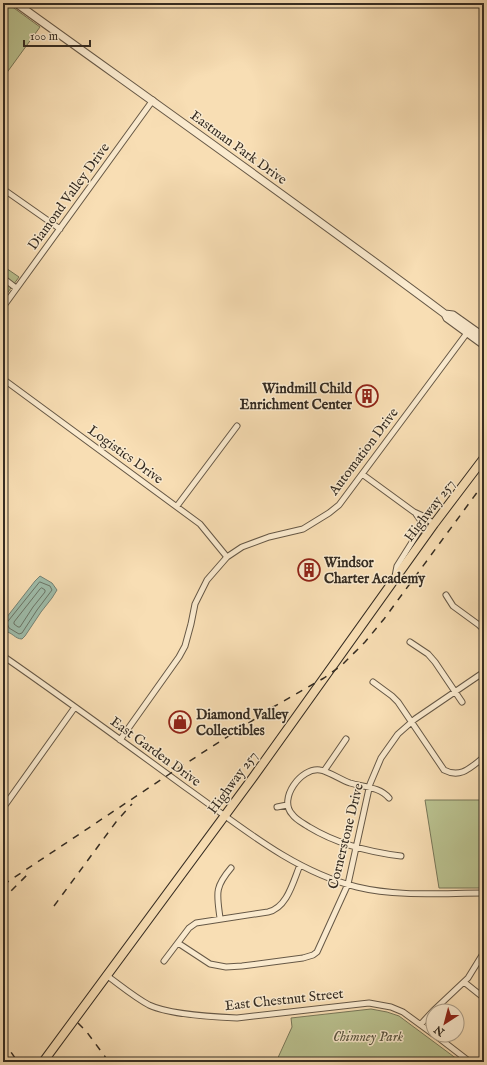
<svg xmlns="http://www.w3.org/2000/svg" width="487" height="1065" viewBox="0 0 487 1065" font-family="'IM FELL English',serif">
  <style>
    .green { fill: #bac290; stroke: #787759 }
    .water { fill: #9ebcaa; stroke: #748274 }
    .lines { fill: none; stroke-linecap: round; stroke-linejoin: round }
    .shore { stroke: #6a7466; stroke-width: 1 }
    .minor-casing { stroke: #665846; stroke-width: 7 }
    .tertiary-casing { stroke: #665846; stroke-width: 9 }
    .primary-casing { stroke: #352c22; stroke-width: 10 }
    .minor { stroke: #faeace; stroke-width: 5 }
    .tertiary { stroke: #faeace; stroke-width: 7 }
    .primary { stroke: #f8deb4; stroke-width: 8 }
    .rail { stroke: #352c22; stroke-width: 1.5; stroke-dasharray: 7 7; stroke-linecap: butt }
    .labels { text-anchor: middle; stroke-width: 3; stroke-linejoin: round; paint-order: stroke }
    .street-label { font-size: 14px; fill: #352c22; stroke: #faeace }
    .poi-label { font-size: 14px; font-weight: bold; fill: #352c22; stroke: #faeace; text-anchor: start }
    .park-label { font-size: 14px; font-style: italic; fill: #56523e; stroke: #faeace }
  </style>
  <rect width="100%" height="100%" fill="#f8deb4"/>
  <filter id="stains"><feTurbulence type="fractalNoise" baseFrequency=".005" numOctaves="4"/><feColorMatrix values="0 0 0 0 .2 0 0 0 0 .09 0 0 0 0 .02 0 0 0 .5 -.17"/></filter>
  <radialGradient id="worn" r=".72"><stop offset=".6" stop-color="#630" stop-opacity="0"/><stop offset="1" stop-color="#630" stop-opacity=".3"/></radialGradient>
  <!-- green -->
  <path class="green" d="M3,3H7L40,27L3,78Z
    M3,266L19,277L3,299Z
    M425,800H484V888H439Z
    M371,1009L387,1012L399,1016L461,1062H276L292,1027L291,1018Z"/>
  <!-- water -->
  <path class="water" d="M40,576L52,583L57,590L52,598L41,612L25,636L22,639C15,639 12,632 6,632L3,627V622L35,581Z"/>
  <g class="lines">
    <!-- shore -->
    <path class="shore" d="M40,582L50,586L52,590L37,610L22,633L19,634L9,628L7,623Z
      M42,588L45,590V592L33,607L20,627H18L14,624V622L40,589Z"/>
    <!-- minor casing -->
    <g class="minor-casing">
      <path id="minor" d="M3,189L60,229
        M3,278L16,288
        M3,307L153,100
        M3,379L200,524L227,557
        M362,474L414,512L423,516L434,524
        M177,506L237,426
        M395,576L397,566L419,531L421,521L416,514
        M446,595L453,606L479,625L484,630
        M410,642L428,654L435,662L462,702
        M3,656C65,699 125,743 185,787C239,825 292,871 357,887C398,897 442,893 484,893
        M373,682L392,696L398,702L444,770C461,779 471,767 484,757
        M120,740L179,657L185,646L191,624L195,604L207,580L227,557L242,547L269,537L303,529L329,513L339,505L467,333
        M324,771L346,739
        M389,798C380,787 364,787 350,783C341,780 328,771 320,770C301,767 278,799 292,814C296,820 303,823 309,827C337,844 368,852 401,856
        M277,807L287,805
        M3,808L75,707
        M220,918C217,894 214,888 231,868
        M178,943L210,964L226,967L242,966L303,958L313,955L317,952L348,884L370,784L381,758L398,734L415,719L484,672
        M164,961L189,928L196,923L268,912C287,908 293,882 300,865
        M106,975C120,985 134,997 149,1005C170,1015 213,1017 237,1018L369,1003L391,1007L403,1012L433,1034
        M464,982L484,998
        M433,1011L468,978L484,952
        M421,1024L433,1011
        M435,1035L470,1062"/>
    </g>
    <!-- tertiary casing -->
    <g class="tertiary-casing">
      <path id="tertiary" d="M16,3C159,106 303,208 445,314L447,318L484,345
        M445,314L453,315L484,337"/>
    </g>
    <!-- primary casing -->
    <g class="primary-casing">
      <path id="primary" d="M43,1062L254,776L434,524L484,458"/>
    </g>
    <!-- minor -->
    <use href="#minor" class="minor"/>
    <!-- tertiary -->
    <use href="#tertiary" class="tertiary"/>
    <!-- primary -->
    <use href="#primary" class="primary"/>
    <!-- rail -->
    <path class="rail" d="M3,885L168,775L275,706L324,678L342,665L365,642L384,619L484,483
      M3,902L9,893L30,872
      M54,906L116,822L132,804
      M78,1023L86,1031L109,1062
      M3,1041L18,1062"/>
  </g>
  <!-- icons -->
  <defs>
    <g id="building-ring" transform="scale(1.15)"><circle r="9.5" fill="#faeace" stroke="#8f2418" stroke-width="1.5"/><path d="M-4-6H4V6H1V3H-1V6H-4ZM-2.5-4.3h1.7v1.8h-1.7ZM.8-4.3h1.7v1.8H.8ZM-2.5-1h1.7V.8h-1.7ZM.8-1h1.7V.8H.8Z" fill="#8f2418"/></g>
    <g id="shop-ring" transform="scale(1.15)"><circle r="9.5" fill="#faeace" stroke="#8f2418" stroke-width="1.5"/><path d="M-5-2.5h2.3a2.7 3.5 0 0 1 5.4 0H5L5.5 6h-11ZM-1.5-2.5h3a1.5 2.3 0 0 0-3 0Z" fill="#8f2418"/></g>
  </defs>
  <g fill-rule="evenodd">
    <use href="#building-ring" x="367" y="396"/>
    <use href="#building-ring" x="309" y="570"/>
    <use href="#shop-ring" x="180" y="722"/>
  </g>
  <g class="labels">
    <!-- street labels -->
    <g class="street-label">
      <text transform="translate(239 147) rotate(36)" y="5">Eastman Park Drive</text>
      <text transform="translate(68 196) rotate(-54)" y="5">Diamond Valley Drive</text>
      <text transform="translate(363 451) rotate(-53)" y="5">Automation Drive</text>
      <text transform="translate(126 454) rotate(36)" y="5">Logistics Drive</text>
      <text transform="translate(429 510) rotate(-53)" y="5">Highway 257</text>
      <text transform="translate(156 751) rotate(36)" y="5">East Garden Drive</text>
      <text transform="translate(232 782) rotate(-54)" y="5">Highway 257</text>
      <text transform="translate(345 836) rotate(-76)" y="5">Cornerstone Drive</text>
      <text transform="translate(284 999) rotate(-6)" y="5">East Chestnut Street</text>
    </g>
    <!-- poi labels -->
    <g class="poi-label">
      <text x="352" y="393" text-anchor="end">Windmill Child<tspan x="352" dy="16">Enrichment Center</tspan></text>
      <text x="324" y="567">Windsor<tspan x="324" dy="16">Charter Academy</tspan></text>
      <text x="196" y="719">Diamond Valley<tspan x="196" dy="16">Collectibles</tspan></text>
    </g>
    <!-- park labels -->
    <g class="park-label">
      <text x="368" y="1041">Chimney Park</text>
    </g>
  </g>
  <!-- margin -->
  <rect width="487" height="1065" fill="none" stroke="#f8deb4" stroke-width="16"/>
  <rect x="4" y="4" width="479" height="1057" fill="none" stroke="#352c22" stroke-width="2"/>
  <rect x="8" y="8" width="471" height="1049" fill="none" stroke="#352c22"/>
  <!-- north arrow -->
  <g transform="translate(445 1023) rotate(216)"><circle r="19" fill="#faeace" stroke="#ab9e89"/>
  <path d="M0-3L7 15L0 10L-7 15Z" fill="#8f2418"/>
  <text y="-6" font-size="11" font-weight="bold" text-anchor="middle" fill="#352c22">N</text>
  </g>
  <!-- scale -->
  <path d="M24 40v6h66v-6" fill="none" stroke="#352c22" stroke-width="2"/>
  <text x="30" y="40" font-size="12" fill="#352c22" stroke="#faeace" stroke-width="3" paint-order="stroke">100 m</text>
  <rect width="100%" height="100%" filter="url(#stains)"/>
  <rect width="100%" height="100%" fill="url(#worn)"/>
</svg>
